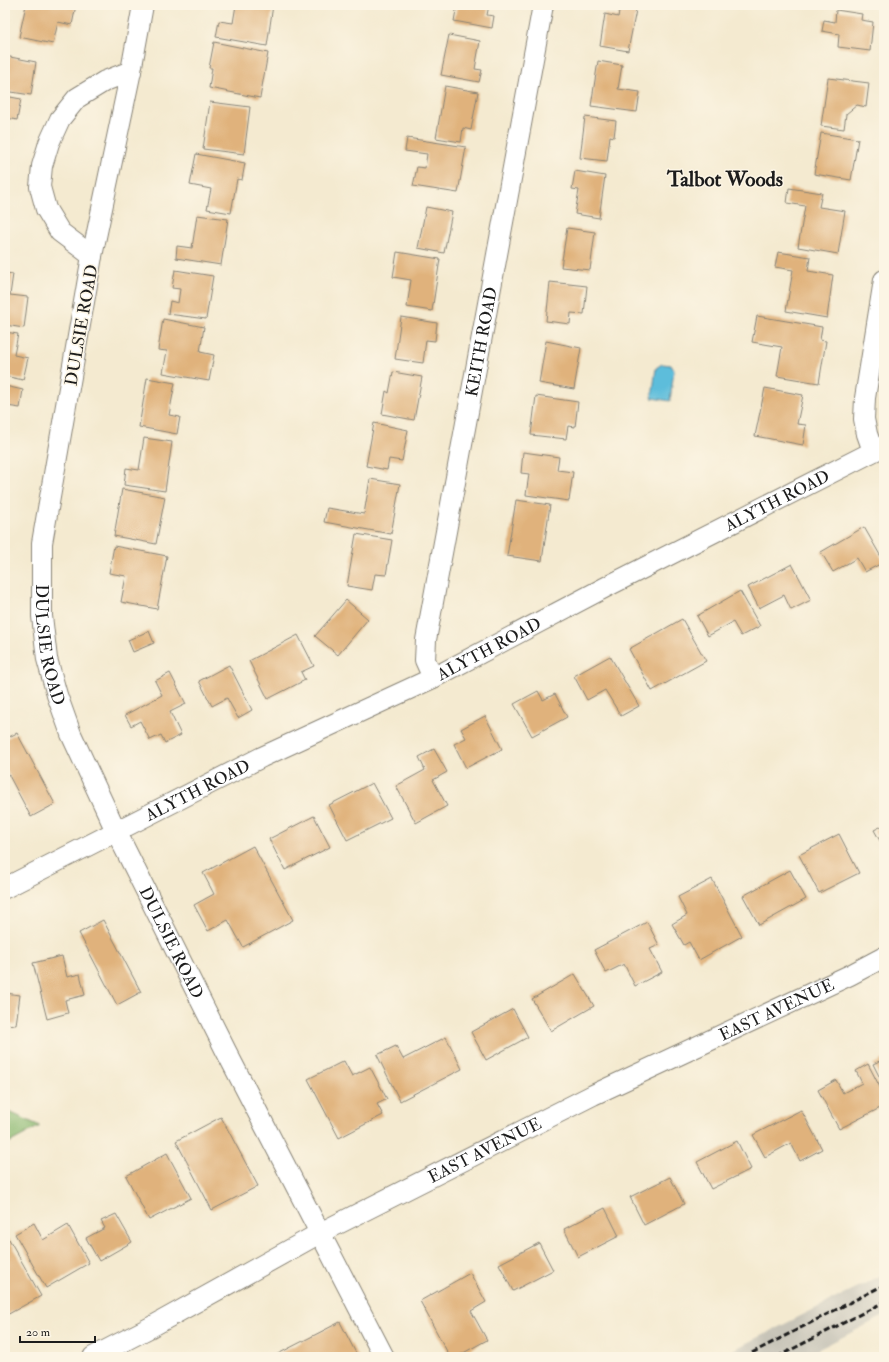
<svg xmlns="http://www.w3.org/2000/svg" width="889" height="1362" viewBox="0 0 889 1362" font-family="'IM FELL Double Pica',serif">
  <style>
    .industrial { fill: #c7c4b8 }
    .forest { fill: #8cba72; stroke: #546b47 }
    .water { fill: #5dbddb; stroke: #3c6c7c }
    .building { fill: #e0b27c }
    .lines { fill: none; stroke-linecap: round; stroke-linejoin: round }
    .minor-casing { stroke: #888376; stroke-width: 22 }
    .minor { stroke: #fff; stroke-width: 20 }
    .rail { stroke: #1c1c1c; stroke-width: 3; stroke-dasharray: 6 3; stroke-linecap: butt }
    .labels { text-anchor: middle; stroke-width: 3; stroke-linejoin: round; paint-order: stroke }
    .street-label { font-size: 17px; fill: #1c1c1c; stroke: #fcf5e5 }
    .district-label { font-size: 21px; font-weight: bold; fill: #1c1c1c; stroke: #fcf5e5 }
  </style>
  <rect width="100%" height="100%" fill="#fcf5e5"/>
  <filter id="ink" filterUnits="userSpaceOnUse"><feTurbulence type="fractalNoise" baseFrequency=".025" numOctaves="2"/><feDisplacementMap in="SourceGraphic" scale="8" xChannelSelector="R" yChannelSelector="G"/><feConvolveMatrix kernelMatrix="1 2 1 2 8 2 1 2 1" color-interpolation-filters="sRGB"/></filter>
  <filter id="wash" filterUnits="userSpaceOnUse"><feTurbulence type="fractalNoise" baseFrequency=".012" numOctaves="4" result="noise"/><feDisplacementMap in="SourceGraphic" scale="16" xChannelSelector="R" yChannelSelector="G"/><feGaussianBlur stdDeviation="0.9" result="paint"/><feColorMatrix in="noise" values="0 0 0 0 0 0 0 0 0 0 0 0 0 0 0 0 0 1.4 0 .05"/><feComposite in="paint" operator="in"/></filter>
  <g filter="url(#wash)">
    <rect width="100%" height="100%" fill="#f4ead0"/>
    <!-- industrial -->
    <path class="industrial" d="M884,1274V1316L803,1357H719Z"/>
    <!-- forest -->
    <path class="forest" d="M5,1110L40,1126L5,1145Z"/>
    <!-- water -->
    <path class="water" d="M662,364L671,365L674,370L670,401L652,398L656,368Z"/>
    <g id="blocks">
      <!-- building -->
      <path class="building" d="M26,5H76L72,25L58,22L53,44L19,37Z
        M236,5H273L267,46L216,37L219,21L233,23Z
        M457,5H489L487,15L494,16L492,28L454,21Z
        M620,5H637L628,51L600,46L605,14L618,17Z
        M836,10L862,14L861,20L873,22L870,51L838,47L839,34L822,31L824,20L835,22Z
        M449,35L480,41L475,69L482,70L479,82L441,75Z
        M214,42L268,53L260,98L209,88L212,68H209Z
        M5,56L36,62L31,95L5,91Z
        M598,61L622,65L618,89L640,92L637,112L591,106Z
        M828,78L869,83L866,107L857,105L846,114L844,129L821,126Z
        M445,86L478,92L471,130L463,128L461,142L436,138Z
        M5,96L21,99L17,120L7,118L6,122Z
        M210,102L250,107L244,154L203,149Z
        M585,117L616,121L614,137L610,136L607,161L580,158Z
        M821,133L858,139L851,180L814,174Z
        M407,138L466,147L458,193L413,186L417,167L425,168L427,154L405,151Z
        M196,154L245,163L242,180L237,179L231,213L207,209L211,189L190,185Z
        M575,171L605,176L599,218L575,214L579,190L572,189Z
        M789,188L822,193L819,207L845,211L838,254L798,247L805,206L787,203Z
        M426,207L452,212L444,253L418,248Z
        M197,215L228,219L221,265L176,258L177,246L192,248Z
        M567,228L595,232L590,270L561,267Z
        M397,252L440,259L432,311L407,307L411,280L393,277Z
        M778,252L810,257L808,271L833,275L827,318L786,311L793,270L775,267Z
        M175,270L213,276L206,319L168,314L170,301L178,303L180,289L172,288Z
        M5,273L13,274L10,295L28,297L24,328L5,325Z
        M550,282L587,286L584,314L571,313L570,324L546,321Z
        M757,316L822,327L820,340L826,341L819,383L777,376L782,347L752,342Z
        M401,317L437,323L435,341L426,340L423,363L395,359Z
        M163,319L204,327L200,352L214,355L209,381L163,373L167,351L158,350Z
        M5,332L18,334L14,355L28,358L23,380L5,376Z
        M546,341L581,348L574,389L539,383Z
        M393,372L422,377L414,420L382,414L386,391L389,393Z
        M147,378L175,383L169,415L180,417L177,434L139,427Z
        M5,386L23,390L20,408L7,406L6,414Z
        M765,388L803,395L797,424L806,425L803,445L755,436Z
        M536,396L578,402L575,427L568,426L566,439L531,435Z
        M374,423L408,430L402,461L389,459L387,470L366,466Z
        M144,438L172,442L165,491L124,485L126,468L139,470Z
        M523,452L559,457L557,470L573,472L569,501L526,495L529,474L521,473Z
        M370,479L400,484L391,534L324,522L327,508L364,514Z
        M122,489L165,497L156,544L114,536Z
        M516,500L550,505L542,561L507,556Z
        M864,527L884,562L865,572L857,558L833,572L821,552Z
        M356,534L392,540L386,575L375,574L372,590L347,586Z
        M114,546L167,556L157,609L121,602L126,576L109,573Z
        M792,564L811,600L791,610L784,595L759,608L748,587Z
        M740,591L760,626L741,636L733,622L708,636L697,616Z
        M346,600L368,619L338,655L315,636Z
        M682,619L706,661L652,691L629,649Z
        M149,631L154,643L133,652L128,640Z
        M298,635L314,666L301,672L305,680L268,699L249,661Z
        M610,656L639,706L621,716L605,690L587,700L574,676Z
        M229,665L252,710L238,718L227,698L212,706L199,681Z
        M170,673L186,704L170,712L181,735L165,743L161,735L150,740L140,721L131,726L125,715L162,695L155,681Z
        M538,691L543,700L555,694L567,717L532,736L514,704Z
        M485,716L502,749L466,768L454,744L466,738L461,729Z
        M17,733L55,804L31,817L5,768V739Z
        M434,749L447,772L433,780L447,806L416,823L396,786L425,770L419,757Z
        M372,783L391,818L347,840L329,805Z
        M314,816L330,847L285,870L269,839Z
        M884,825V848L874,830Z
        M839,834L859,873L819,893L799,855Z
        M253,846L293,920L243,947L228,920L208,931L194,905L214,894L203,873Z
        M790,870L806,899L759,925L743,896Z
        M712,879L742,936L699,960L689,942L684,945L672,924L687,915L678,897Z
        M103,920L141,992L117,1005L79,933Z
        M647,922L659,945L650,949L662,972L635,986L624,964L606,973L594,950Z
        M62,956L67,977L80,974L85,995L65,1000L68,1013L47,1019L33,963Z
        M575,974L594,1006L551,1031L532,999Z
        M5,993L20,995L16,1025L5,1024Z
        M513,1009L528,1037L486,1060L471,1032Z
        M446,1037L462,1069L400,1101L377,1055L396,1046L403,1059Z
        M884,1059V1086L873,1064Z
        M344,1061L352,1076L370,1067L387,1099L377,1104L383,1115L339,1138L308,1079Z
        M868,1064L884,1095V1106L839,1129L818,1090L836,1080L843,1093L862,1083L856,1071Z
        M801,1110L822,1149L800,1161L791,1143L765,1157L753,1135Z
        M221,1117L258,1186L212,1210L176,1141Z
        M737,1141L751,1169L711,1189L697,1162Z
        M167,1153L191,1198L149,1220L126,1176Z
        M670,1177L684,1204L644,1225L630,1197Z
        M605,1208L619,1236L578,1257L564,1229Z
        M116,1214L132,1242L99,1261L86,1238L105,1228L101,1221Z
        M34,1223L43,1240L68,1225L89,1263L46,1288L15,1234Z
        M9,1239L41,1296L5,1316V1241Z
        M539,1243L553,1270L513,1291L499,1264Z
        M470,1273L486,1302L471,1311L487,1340L456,1357H450L420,1301Z
        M340,1322L358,1357H272Z"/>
    </g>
  </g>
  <g filter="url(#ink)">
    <use href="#blocks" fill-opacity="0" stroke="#888376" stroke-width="1"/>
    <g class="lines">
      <!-- minor casing -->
      <g class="minor-casing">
        <g id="minor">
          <path id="s1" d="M143,5L131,71L92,256L42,543V616L47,659L57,695L71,734L116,831L226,1051L320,1233L384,1357"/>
          <path d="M92,256L60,232L46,209L40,187L42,166L49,143L60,119L77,98L105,81L131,71"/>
          <path d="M873,451L867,434L864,419L865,398L884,280"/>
          <path id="s2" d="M433,678L425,660L426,640L543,5"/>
          <path id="s3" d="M5,888L262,757L433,678L606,587L884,446"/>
          <path id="s4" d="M93,1357L151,1327L320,1233L593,1095L850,975L884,957"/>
        </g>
      </g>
      <!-- minor -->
      <use href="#minor" class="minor"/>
      <!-- rail -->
      <path class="rail" d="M744,1357L884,1285
        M777,1357L884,1302"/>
    </g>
  </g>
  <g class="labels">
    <!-- street labels -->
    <g class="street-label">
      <text transform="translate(81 325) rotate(-80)" y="6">DULSIE ROAD</text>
      <text dy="6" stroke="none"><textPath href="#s2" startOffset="343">KEITH ROAD</textPath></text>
      <text dy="6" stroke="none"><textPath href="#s3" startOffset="864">ALYTH ROAD</textPath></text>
      <text dy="6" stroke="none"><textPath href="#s1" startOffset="650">DULSIE ROAD</textPath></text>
      <text dy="6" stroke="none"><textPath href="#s3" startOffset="540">ALYTH ROAD</textPath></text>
      <text dy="6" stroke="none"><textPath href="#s3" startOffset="216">ALYTH ROAD</textPath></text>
      <text dy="6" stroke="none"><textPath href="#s1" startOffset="974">DULSIE ROAD</textPath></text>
      <text dy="6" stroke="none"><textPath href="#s4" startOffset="767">EAST AVENUE</textPath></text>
      <text dy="6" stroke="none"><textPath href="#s4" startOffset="443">EAST AVENUE</textPath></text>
    </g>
    <!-- district labels -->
    <g class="district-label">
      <text x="725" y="186">Talbot Woods</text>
    </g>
  </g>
  <!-- margin -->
  <rect width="889" height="1362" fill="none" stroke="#fcf5e5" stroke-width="20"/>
  <!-- scale -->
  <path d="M20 1336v6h75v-6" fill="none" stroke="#1c1c1c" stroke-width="2"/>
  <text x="26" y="1336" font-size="12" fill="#1c1c1c" stroke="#fcf5e5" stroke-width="3" paint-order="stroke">20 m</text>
</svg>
